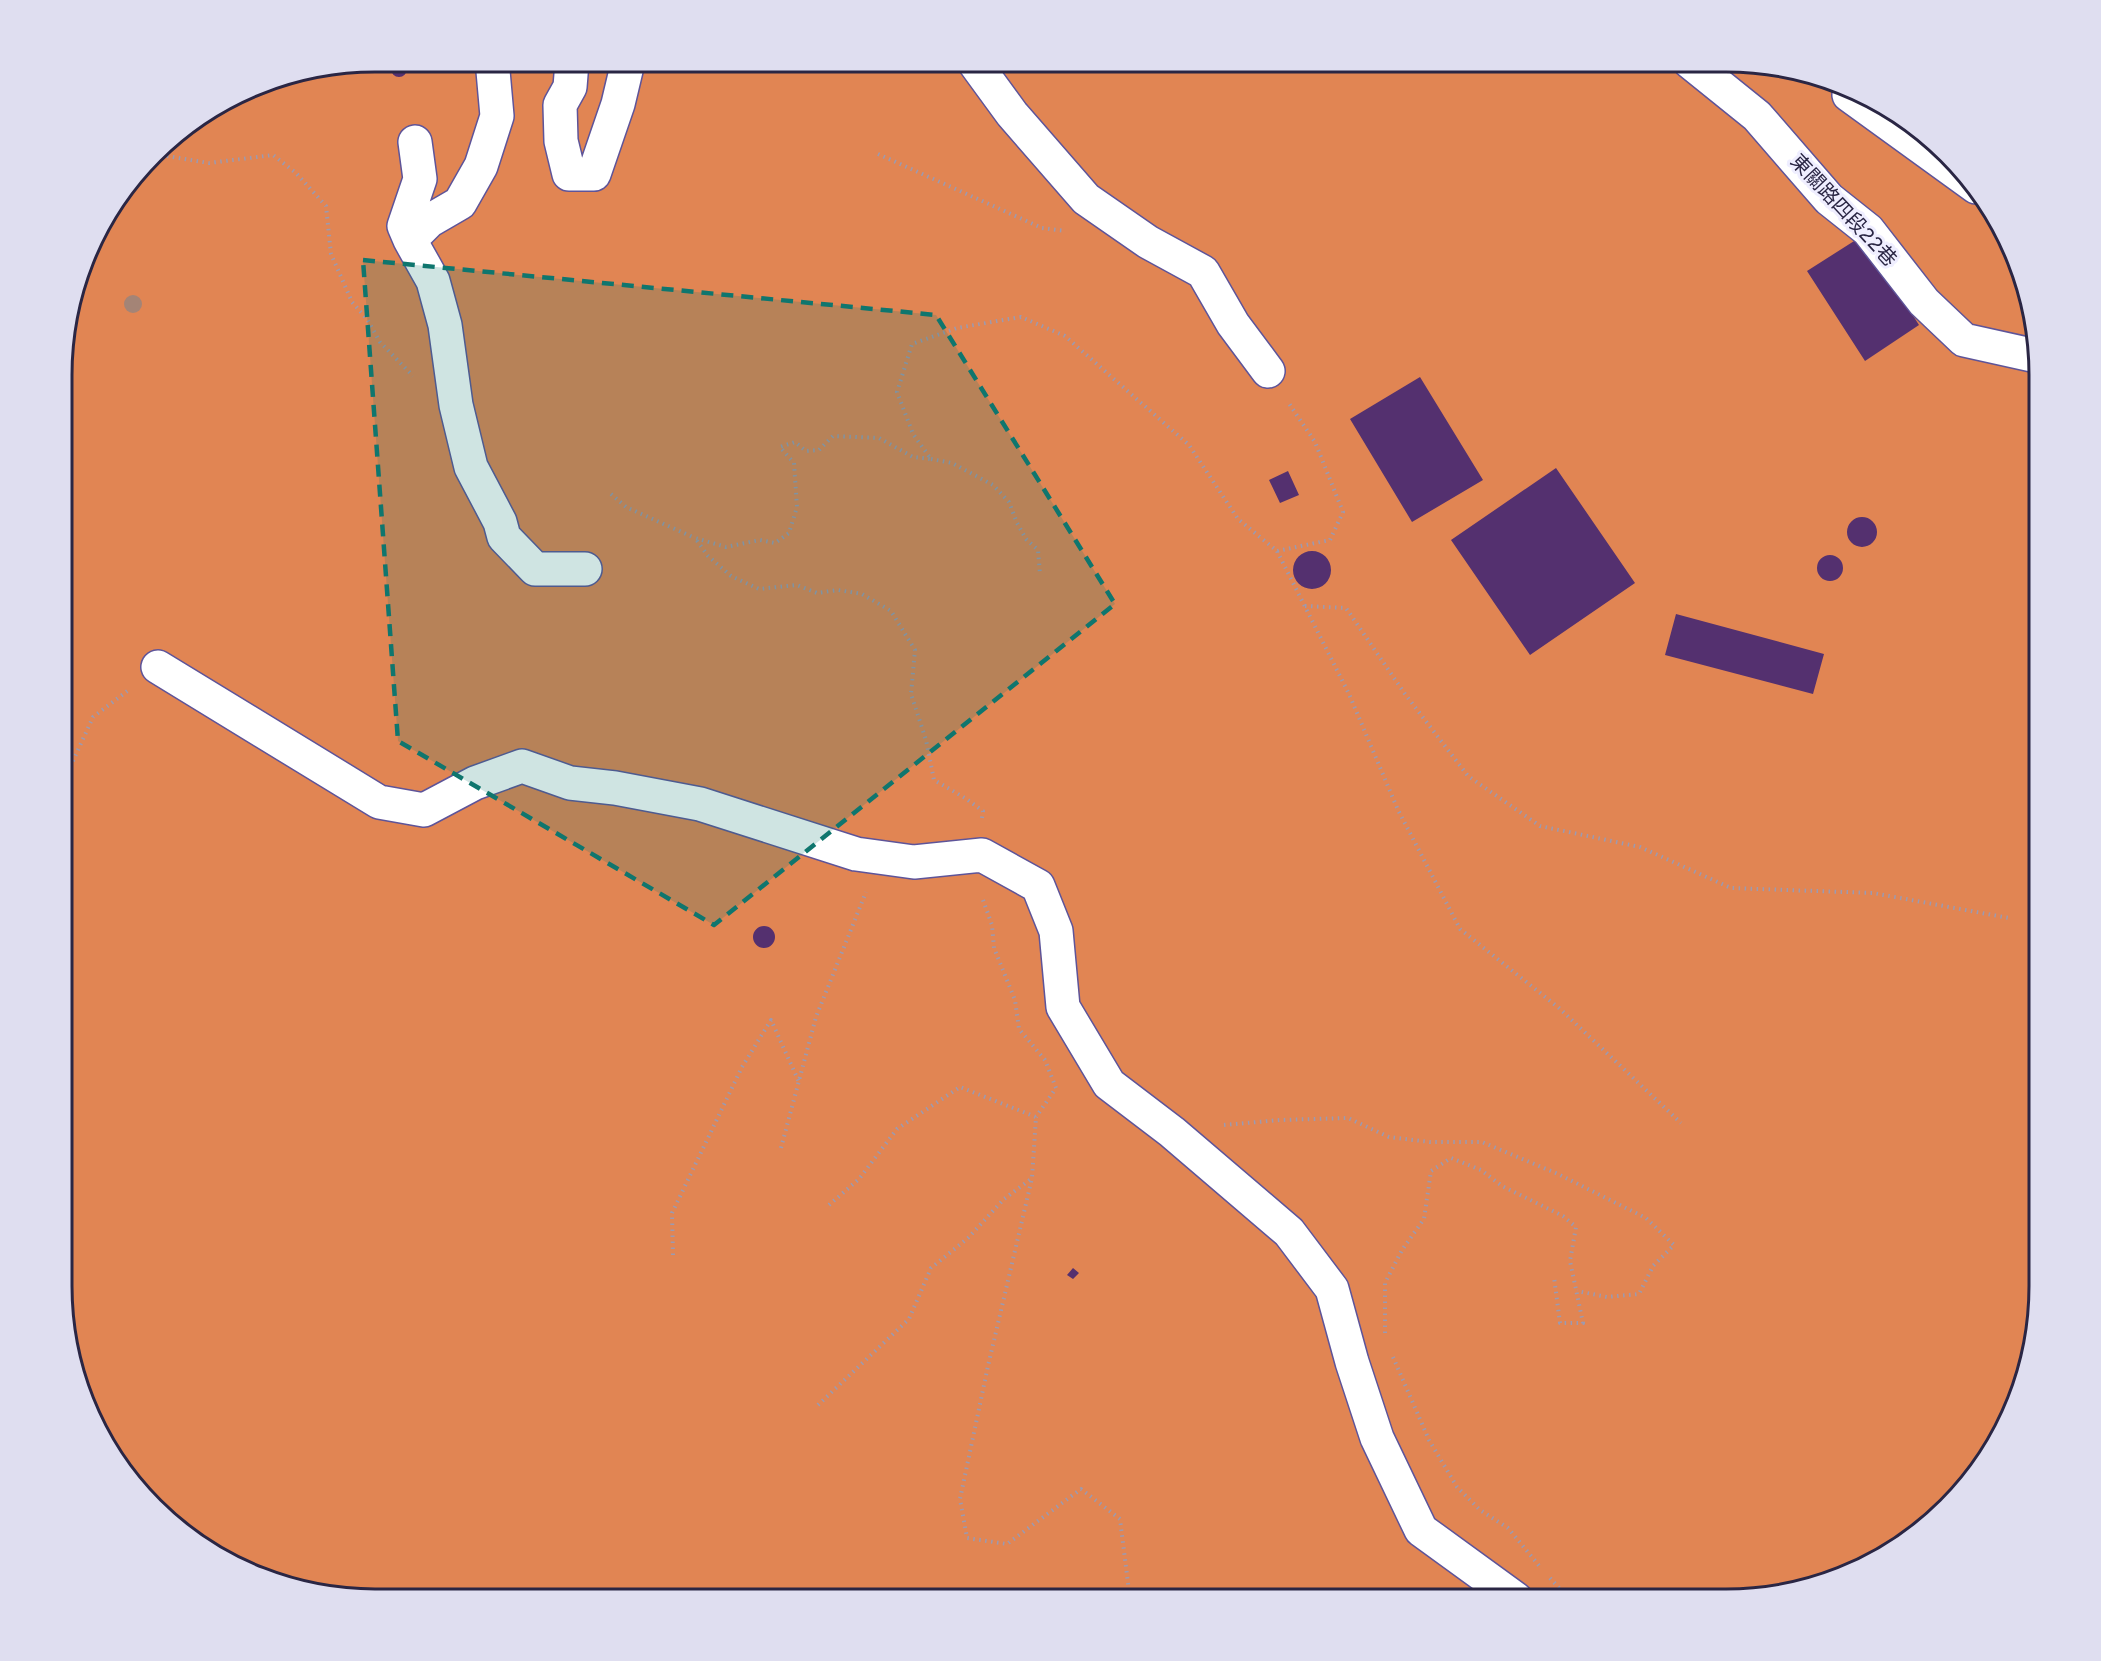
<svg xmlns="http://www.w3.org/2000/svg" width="2101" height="1661" viewBox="0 0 2101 1661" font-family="Overpass,'Noto Sans TC',sans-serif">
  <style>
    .forest { fill: #e18553 }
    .building { fill: #54306f }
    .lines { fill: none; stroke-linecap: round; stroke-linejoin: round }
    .minor-casing { stroke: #5e5499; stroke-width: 36 }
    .path { stroke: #9c9ab0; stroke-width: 4; stroke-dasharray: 1.5 4.5; stroke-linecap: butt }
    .minor { stroke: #fff; stroke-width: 33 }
    .tree { fill: #a48476 }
    .marked { fill: #0f766e; fill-opacity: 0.2; stroke: #0f766e; stroke-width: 4.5; stroke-dasharray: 12 8; stroke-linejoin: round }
    .labels { text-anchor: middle; stroke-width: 6; stroke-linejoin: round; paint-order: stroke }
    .street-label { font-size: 20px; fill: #2a2644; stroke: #efeeff }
    .rim { fill: none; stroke: #2a2644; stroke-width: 3 }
  </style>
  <rect width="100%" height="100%" fill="#e2e1f1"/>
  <!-- forest -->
  <path class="forest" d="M375,62H1746L1846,86L1975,185L2015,255L2039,375V1306L2015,1406L1961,1493L1900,1546L1846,1575L1726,1599H355L255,1575L168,1521L94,1425L62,1306L64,334L103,219L169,139L274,78Z"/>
  <!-- building -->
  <path class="building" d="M391 69a8 8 0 1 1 16 0a8 8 0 1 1-16 0Z
    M1862,236L1919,325L1865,361L1807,271Z
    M1420,377L1483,480L1412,522L1350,419Z
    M1556,468L1635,583L1530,655L1451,540Z
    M1288,471L1299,495L1280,503L1269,480Z
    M1847 532a15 15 0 1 1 30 0a15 15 0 1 1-30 0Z
    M1293 570a19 19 0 1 1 38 0a19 19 0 1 1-38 0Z
    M1817 568a13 13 0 1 1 26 0a13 13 0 1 1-26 0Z
    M1676,614L1824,654L1813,694L1665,655Z
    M753 937a11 11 0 1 1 22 0a11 11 0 1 1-22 0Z
    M1073,1268L1079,1273L1073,1279L1067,1275Z"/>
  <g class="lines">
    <!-- minor casing -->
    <g class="minor-casing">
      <path id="minor" d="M572,62L570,87L560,105L561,141L569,174H594L618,104L628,62
        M974,62L1012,114L1086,199L1148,242L1203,272L1233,324L1268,371
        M1690,62L1757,116L1829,199L1868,230L1924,302L1964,340L2036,356
        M1849,95L1976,187
        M415,142L420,179L404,226L410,240L429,221L460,203L481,166L497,116L493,71L496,62
        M410,240L433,281L445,325L456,405L471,467L500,522L504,537L535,569H585
        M158,667L379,802L424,810L475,783L522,766L570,783L615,788L700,804L856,854L914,862L982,855L1038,886L1056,931L1063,1007L1109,1084L1172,1132L1289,1232L1332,1289L1352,1362L1377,1438L1421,1530L1516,1599"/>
    </g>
    <!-- path -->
    <path class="path" d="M878,154L1042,228L1065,231
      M155,155H161L209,163L273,155L296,173L326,206L331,254L352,302L367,319L380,342L413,376
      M931,459L952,463L993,485L1009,502L1017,523L1026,539L1038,550L1040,574
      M611,494L626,507L695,538
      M1277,551L1349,694L1398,810L1460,929L1559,1008L1681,1123
      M1305,606L1346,608L1405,694L1468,776L1540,826L1640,847L1731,888L1873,893L2009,918
      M63,783L93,717L130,689
      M982,818L983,811L965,798L934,780L926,740L911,694L915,650L891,611L862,594L838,590L817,593L797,585L759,589L731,576L708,556L695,538L726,547L760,540L775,543L789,533L797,507L794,463L780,447L795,442L806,451L819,450L833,436L879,438L913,457L931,459L913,434L897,392L912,344L957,328L1021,317L1065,336L1189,445L1238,519L1277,551L1330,540L1343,512L1315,442L1288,402
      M983,900L992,925L994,948L1015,1000L1019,1029L1045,1060L1056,1088L1036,1117
      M1224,1125L1280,1120L1348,1118L1389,1137L1430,1142H1482L1558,1174L1646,1218L1674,1245L1653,1266L1639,1294L1607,1297L1577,1291
      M781,1148L816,1017L866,892
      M829,1205L859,1179L897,1129L960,1087L1036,1117L1032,1178L988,1366L960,1499L967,1538L1007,1544L1081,1489L1120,1519L1130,1599
      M673,1255L672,1213L742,1067L771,1020L799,1082
      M1385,1333V1283L1402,1250L1424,1219L1431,1171L1451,1158L1481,1170L1502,1186L1563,1216L1576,1227L1570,1261L1583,1323H1560L1554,1277
      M1393,1357L1429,1440L1457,1487L1480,1510L1508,1528L1541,1568
      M818,1405L909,1319L931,1268L968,1238L1004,1199L1031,1179
      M1550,1578L1569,1599"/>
    <!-- minor -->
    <use href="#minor" class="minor"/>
  </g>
  <!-- trees -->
  <circle class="tree" cx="133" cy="304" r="9"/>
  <!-- marked area -->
  <path class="marked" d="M363,260L936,315L1115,604L714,925L398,741Z"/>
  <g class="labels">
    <!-- street labels -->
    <g class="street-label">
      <text transform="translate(1844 210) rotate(47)" y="7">東關路四段22巷</text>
    </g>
  </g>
  <!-- crop -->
  <path d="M0 0H2101V1661H0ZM375 72H1726A303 303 0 0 1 2029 375V1286A303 303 0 0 1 1726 1589H375A303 303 0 0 1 72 1286V375A303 303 0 0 1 375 72Z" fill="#dfdef0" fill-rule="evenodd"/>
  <path class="rim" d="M375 72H1726A303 303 0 0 1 2029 375V1286A303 303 0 0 1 1726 1589H375A303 303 0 0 1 72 1286V375A303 303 0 0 1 375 72Z"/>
</svg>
